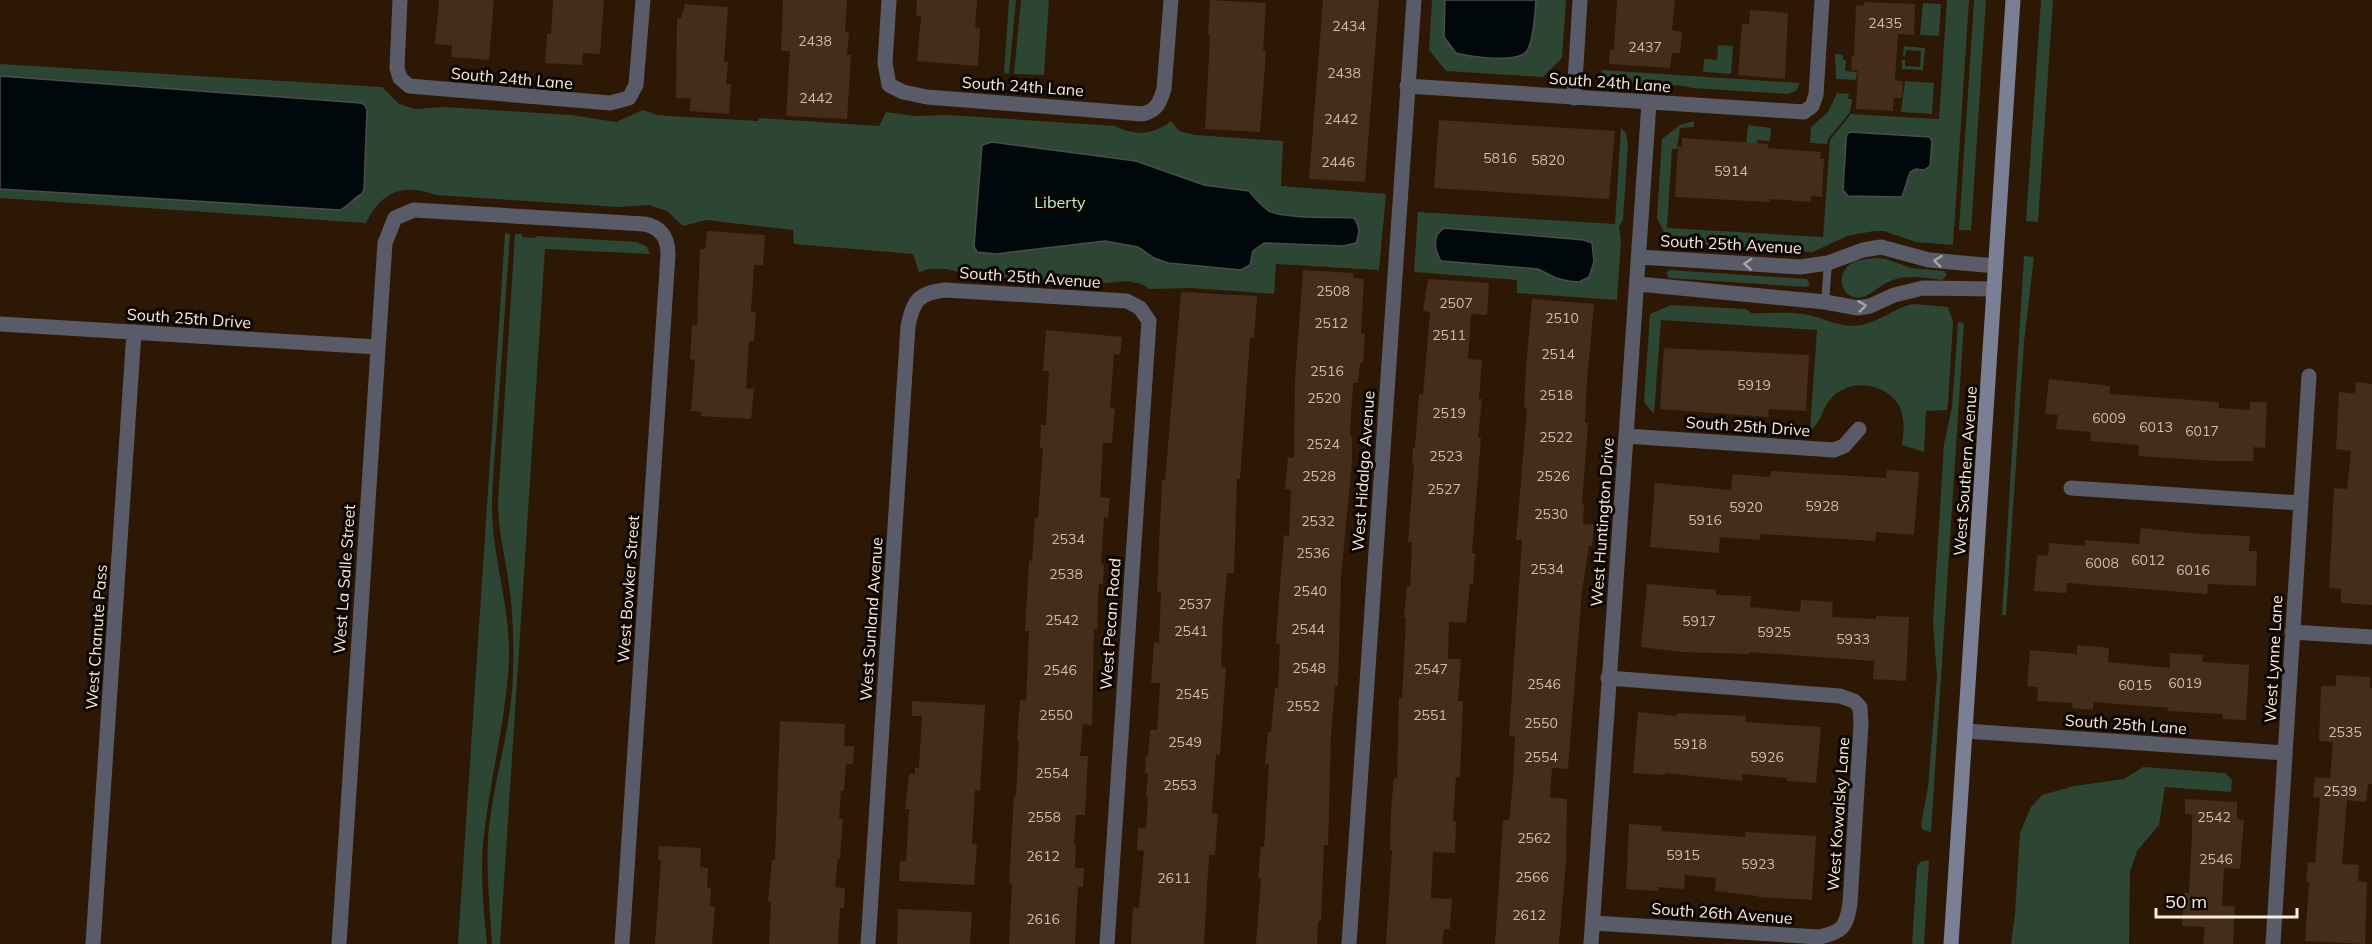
<svg xmlns="http://www.w3.org/2000/svg" width="2372" height="944" viewBox="0 0 2372 944" font-family="Mulish,sans-serif">
  <style>
    .green { fill: #2d4533 }
    .water { fill: #00080b; stroke: #4b4c4b; stroke-width: 1.5 }
    .building { fill: #442e1b }
    .lines { fill: none; stroke-linecap: round; stroke-linejoin: round }
    .lane { stroke: #595c68; stroke-width: 8 }
    .street { stroke: #595c68; stroke-width: 15 }
    .secondary { stroke: #7b7f93; stroke-width: 15 }
    .oneway { stroke: #a9a4a4 }
    .labels { text-anchor: middle; stroke-width: 6; stroke-linejoin: round; paint-order: stroke }
    .number-label { font-size: 14px; fill: #ccbcae }
    .street-label { font-size: 16px; fill: #f9ebdf; stroke: #0e0601 }
    .park-label { font-size: 16px; fill: #c0f4ca; stroke: #0e0601 }
  </style>
  <rect width="100%" height="100%" fill="#2c1805"/>
  <!-- green -->
  <path class="green" d="M1009,0H1016L1009,74L1004,73Z
    M1021,0H1049L1044,75L1014,74Z
    M1432,0H1566L1562,58L1543,77L1446,71L1429,50Z
    M1947,0H1969L1953,245L1916,242L1884,231H1874L1847,236L1813,252L1778,250L1769,246H1755L1750,248L1675,243L1665,234L1657,218L1662,139L1680,125L1694,121V127L1680,128L1677,149H1672L1667,228L1823,237L1830,140L1851,114L1939,119Z
    M1974,0H1986L1971,230H1959Z
    M2041,0H2053L2038,222L2026,221Z
    M1923,3L1941,4L1939,36L1920,35Z
    M1718,45L1733,46L1731,74L1703,72L1704,59L1717,60Z
    M1904,46L1925,48L1923,70L1902,69V60H1905V66L1920,67L1921,51L1906,50L1905,57L1903,56Z
    M1835,54L1843,55V60H1846L1845,71L1857,72L1856,80L1836,79Z
    M0,64L382,87L399,104L415,109L445,107L570,115L616,122L643,110L657,115L670,116L758,121L759,118L879,126L886,112L915,116L948,115L1115,126C1136,136 1153,135 1171,121L1179,131L1195,135L1283,141L1281,186L1386,194L1379,270L1276,264L1274,294L1191,288L1149,289L1142,284L1127,281L1096,284L1046,281L970,275L946,269H929L919,272L913,254L794,244L793,230L706,220L683,226L667,211L649,205L618,207L436,195C403,183 382,191 366,223L0,198Z
    M1601,70L1800,83L1796,91L1788,94L1692,88C1679,84 1668,86 1654,85C1638,84 1623,80 1607,82Z
    M1905,81L1934,83L1932,114L1901,112Z
    M1837,93L1849,94L1848,99H1852L1850,112L1828,139L1827,144L1810,143L1811,127L1828,112Z
    M1748,125L1771,128L1770,141L1757,140L1756,149L1746,148Z
    M1621,128L1626,133L1628,144L1623,220L1619,227L1621,240L1617,300L1517,293V280L1414,272L1418,212L1615,224Z
    M505,233L510,234C506,293 502,352 498,411C496,441 493,471 492,502C491,555 511,606 509,660C506,723 489,781 483,844C480,877 484,911 487,944H458Z
    M515,234H522V237L536,238L537,236L636,242L646,246L650,254L545,249L500,944H492C490,904 485,866 489,826C495,775 512,725 513,673C514,642 513,609 508,578C504,552 498,528 498,502Z
    M2024,256L2034,257L2024,342L2006,615H2002Z
    M1874,258L1886,259L1911,268L1944,271L1947,275L1942,280C1925,278 1906,274 1891,281C1878,285 1868,301 1853,297C1840,293 1838,275 1848,266C1854,260 1866,259 1874,258Z
    M1670,270L1807,279L1810,284L1806,287L1669,278L1666,273Z
    M1914,304L1948,307L1953,322L1948,404L1947,410L1926,411L1924,452L1902,445C1904,432 1905,420 1900,408C1891,388 1863,380 1844,389C1821,399 1824,423 1810,430L1817,330L1661,320L1654,414L1644,402L1650,314L1671,305L1746,309L1751,313C1768,314 1785,311 1803,314C1824,317 1838,329 1862,325C1881,321 1895,307 1914,304Z
    M1958,322L1964,323L1931,832L1923,830L1921,825L1928,787L1937,677L1933,622L1944,444L1952,407Z
    M2143,767L2225,773L2232,780L2231,792L2165,787L2159,825L2137,851L2130,872L2129,944H2011L2015,913L2020,833L2031,807L2042,795L2074,786L2124,779Z
    M1929,860L1924,944H1912L1917,867L1920,862Z"/>
  <!-- water -->
  <path class="water" d="M1445,0H1536C1535,11 1534,43 1526,52C1515,63 1471,57 1456,53L1444,37Z
    M0,76L361,103L365,105L367,110L364,189L362,194C353,198 349,206 340,210L0,189Z
    M1850,132L1930,137L1932,142L1930,166L1924,170L1916,169L1910,172L1902,197L1848,196L1843,190L1846,140L1847,134Z
    M992,142L1136,161L1204,185L1249,191C1255,198 1261,206 1269,211C1283,219 1336,217 1354,218C1360,227 1360,232 1356,243L1343,246L1264,243L1253,251L1250,265L1241,270L1168,263L1154,258L1138,247L1105,241L996,254L977,252L974,246L982,145Z
    M1444,228L1584,240L1592,243L1594,262L1589,277L1579,282L1568,281L1556,278L1538,269L1441,261C1434,250 1432,235 1444,228Z"/>
  <!-- building -->
  <path class="building" d="M439,0H494L489,60L451,57L452,45L435,44Z
    M553,0H604L600,54L583,53L582,65L545,63L547,34H551Z
    M783,0H847L845,32H849L847,55H851L847,119L786,116L790,51H781Z
    M917,0H977L975,27L980,28L978,66L917,61L921,16H916Z
    M1210,0L1266,3L1263,51H1266L1260,132L1205,129L1210,35H1208Z
    M1323,0H1379L1365,182L1309,179Z
    M1617,0H1675L1672,30L1682,32L1680,53H1672L1670,68L1609,64L1610,50H1614Z
    M1864,2L1915,4L1914,35L1898,34L1895,80L1903,82L1902,98H1894L1893,111L1856,109L1858,71L1851,70L1852,56H1854L1856,5L1864,6Z
    M685,4L728,7L724,62H728L726,84H731L729,114L690,111L691,98H676L677,18H681Z
    M1750,10L1788,13L1785,79L1738,75L1742,24H1749Z
    M1439,120L1615,131L1609,199L1434,188Z
    M1682,138L1768,144V148L1821,152L1820,159H1824L1822,197L1811,196V202L1770,199V202L1675,197L1678,146L1682,147Z
    M707,231L765,235L763,265H754L751,312H756L754,341H749L746,388L754,389L751,419L701,416L702,412L691,411L695,360L690,359L692,325H697L700,249H705Z
    M1303,270L1353,273V278L1364,279L1361,333L1365,334L1363,363H1360L1358,383H1353L1350,436H1352V462L1341,577L1338,686H1335L1331,736L1328,845H1324L1321,921H1318L1317,944H1256L1261,879L1258,878L1261,847H1264L1269,764H1265L1268,732H1271L1275,688H1278L1280,644L1276,643L1278,611L1284,535L1289,536L1291,490L1285,489L1288,457L1294,458L1295,379Z
    M1428,279L1489,283L1487,315L1471,314L1468,359L1482,360L1479,399H1482L1478,438H1481L1472,553H1475L1473,584H1470L1466,623L1449,622L1448,659H1461L1458,701H1463L1460,777H1456L1453,821H1456L1455,853L1433,852L1431,898L1452,899L1450,929H1444L1442,944H1386L1392,850H1390L1391,810L1394,778L1397,779L1399,698H1402L1406,618L1404,617L1407,586L1410,587L1412,542H1408L1414,465L1412,464L1413,448H1415L1419,394L1423,395L1430,312L1423,311Z
    M1181,292L1257,296L1254,338H1250L1240,479H1237L1234,573H1227L1223,618L1221,667L1226,668L1220,755L1216,754L1212,813L1218,814L1215,855H1209L1204,944H1131L1133,907L1139,908L1144,851L1137,850L1138,828H1146L1148,797H1146L1148,773H1145L1146,756H1148L1150,730H1157L1160,683H1151L1154,642L1159,643L1161,592H1157L1162,480H1165Z
    M1532,299L1594,304L1587,381L1585,423H1588L1582,504H1584L1583,524L1594,525L1592,546H1589L1582,591L1568,769L1552,768L1550,797L1567,799L1566,863L1559,944H1495L1503,820H1509L1513,781L1515,737L1509,736L1522,540H1516L1527,409L1524,408L1526,368Z
    M1046,330L1122,337L1120,355L1114,354L1110,408L1115,409L1112,443H1103L1100,497L1110,498L1108,518L1104,517L1101,564L1104,565L1103,584H1099L1097,629H1094L1092,725L1083,724L1080,756H1088L1085,815H1076L1074,845H1076L1075,868H1084L1083,887H1078L1075,944H1009L1012,884L1009,883L1014,796H1016L1019,741H1017L1020,700L1026,701L1029,631H1025L1029,560L1032,561L1035,518H1038L1043,448H1040L1041,425H1046L1049,371H1043Z
    M1664,348L1809,355L1806,411L1769,409L1768,417L1660,409Z
    M2049,379L2110,386V394L2219,402V408L2250,410V402H2267L2265,448L2254,447L2253,461H2217L2138,456L2139,445L2090,441L2091,432L2056,429L2058,415L2045,414Z
    M2356,382L2372,384V605L2341,603V589L2329,588L2334,488L2347,489L2351,451L2336,449L2339,392L2355,394Z
    M1887,470L1919,472L1914,535L1876,532L1875,541L1760,534V540L1720,537L1719,553L1650,547L1655,483L1731,490L1733,474L1770,477L1771,471L1886,478Z
    M2141,528L2201,534L2250,536L2249,551H2257L2256,586L2208,584L2207,594L2067,583L2066,593L2034,591L2037,555L2048,556L2049,543L2085,546V540L2139,544Z
    M1647,584L1716,590V595L1751,596L1750,607L1800,612L1801,600L1833,602L1832,617L1876,619V616L1909,617L1906,681L1873,679L1874,661L1749,652V654L1681,652L1641,647Z
    M2077,645L2109,648L2108,662L2170,668V653L2203,655L2202,662L2249,665L2246,720L2223,719V714L2167,711L2168,708L2093,702V710L2072,708L2073,703L2037,701L2038,687L2027,686L2030,650L2077,654Z
    M2336,675L2370,677V687L2372,688V784H2368L2366,802L2347,800L2342,864L2359,865L2358,881L2367,882L2365,944L2305,941L2309,882H2306L2308,862L2315,863L2320,798L2313,797L2315,777L2330,778L2333,742L2319,741L2321,686H2336Z
    M912,701L985,705L980,791L975,790L972,844L977,845L974,885L899,881L900,861H906L909,809H905L909,774H915V768H919L922,716H912Z
    M1638,712L1677,716V713L1746,716L1745,722L1821,727L1816,783L1787,781V778L1742,774V781L1665,773V775L1633,773Z
    M780,721L845,724L844,746H854L853,764H846L844,791H841L839,819H843L840,859L838,858L835,887L845,888L844,908H840L838,944H769L771,902L768,901L772,860H775Z
    M2185,799L2237,802V819L2244,820L2240,869L2224,868L2222,906H2235L2233,944H2203L2205,927L2182,926L2184,893H2189L2192,832V815L2185,814Z
    M1629,824L1662,826L1661,831L1745,837V832L1816,836L1812,900L1758,897V896L1715,891L1716,878L1685,875L1684,889L1658,887V891L1626,889Z
    M659,846L701,848L700,867L708,868L707,887L711,888L710,906L715,907L712,944H655L661,860H658Z
    M898,909L972,912L970,944H897Z"/>
  <g class="lines">
    <!-- lane -->
    <path class="lane" d="M1825,302L1828,263"/>
    <!-- street -->
    <path class="street" d="M400,0L397,68L400,78L409,86L610,103L629,98L636,85L643,0
      M889,0L885,63L889,85L903,92L927,97L1142,114C1157,111 1160,102 1164,89L1171,0
      M1407,86L1804,112L1812,106L1816,95L1822,0
      M1574,98L1580,0
      M1639,257L1800,267L1828,263L1863,250L1881,247L1929,260L1996,266
      M1638,284L1825,302L1858,308L1870,306L1894,295L1923,288L1994,289
      M0,324L377,347
      M1626,436L1834,450L1844,446L1859,429
      M2071,488L2300,503
      M2292,632L2372,637
      M1965,731L2285,753
      M1593,923L1819,937C1843,932 1846,927 1850,904L1861,724L1860,707L1854,701L1840,696L1608,678
      M93,944L134,332
      M339,944L385,243L395,218L414,210L644,224C661,227 668,238 668,255L622,944
      M868,944L908,326C913,301 918,293 945,290L1127,301L1140,308L1149,321L1107,944
      M1349,944L1414,0
      M1591,944L1649,103
      M2273,944L2309,376"/>
    <!-- secondary -->
    <path class="secondary" d="M1951,944L2013,0"/>
  </g>
  <!-- one-way arrows -->
  <defs><path id="oneway-chevron" d="M-2-3.5L2.5 0L-2 3.5" fill="none" stroke-width="1.6" stroke-linecap="round" stroke-linejoin="round" transform="scale(1.5)"/></defs>
  <g class="oneway">
    <use href="#oneway-chevron" transform="translate(1938 261) rotate(-173)"/>
    <use href="#oneway-chevron" transform="translate(1748 264) rotate(-176)"/>
    <use href="#oneway-chevron" transform="translate(1862 306) rotate(-7)"/>
  </g>
  <g class="labels">
    <!-- number labels -->
    <g class="number-label">
      <text x="1885" y="28">2435</text>
      <text x="1349" y="31">2434</text>
      <text x="815" y="46">2438</text>
      <text x="1645" y="52">2437</text>
      <text x="1344" y="78">2438</text>
      <text x="816" y="103">2442</text>
      <text x="1341" y="124">2442</text>
      <text x="1500" y="163">5816</text>
      <text x="1548" y="165">5820</text>
      <text x="1338" y="167">2446</text>
      <text x="1731" y="176">5914</text>
      <text x="1333" y="296">2508</text>
      <text x="1456" y="308">2507</text>
      <text x="1562" y="323">2510</text>
      <text x="1331" y="328">2512</text>
      <text x="1449" y="340">2511</text>
      <text x="1558" y="359">2514</text>
      <text x="1327" y="376">2516</text>
      <text x="1754" y="390">5919</text>
      <text x="1556" y="400">2518</text>
      <text x="1324" y="403">2520</text>
      <text x="1449" y="418">2519</text>
      <text x="2109" y="423">6009</text>
      <text x="2156" y="432">6013</text>
      <text x="2202" y="436">6017</text>
      <text x="1556" y="442">2522</text>
      <text x="1323" y="449">2524</text>
      <text x="1446" y="461">2523</text>
      <text x="1319" y="481">2528</text>
      <text x="1553" y="481">2526</text>
      <text x="1444" y="494">2527</text>
      <text x="1822" y="511">5928</text>
      <text x="1746" y="512">5920</text>
      <text x="1551" y="519">2530</text>
      <text x="1705" y="525">5916</text>
      <text x="1318" y="526">2532</text>
      <text x="1068" y="544">2534</text>
      <text x="1313" y="558">2536</text>
      <text x="2148" y="565">6012</text>
      <text x="2102" y="568">6008</text>
      <text x="1547" y="574">2534</text>
      <text x="2193" y="575">6016</text>
      <text x="1066" y="579">2538</text>
      <text x="1310" y="596">2540</text>
      <text x="1195" y="609">2537</text>
      <text x="1062" y="625">2542</text>
      <text x="1699" y="626">5917</text>
      <text x="1308" y="634">2544</text>
      <text x="1191" y="636">2541</text>
      <text x="1774" y="637">5925</text>
      <text x="1853" y="644">5933</text>
      <text x="1309" y="673">2548</text>
      <text x="1431" y="674">2547</text>
      <text x="1060" y="675">2546</text>
      <text x="2185" y="688">6019</text>
      <text x="1544" y="689">2546</text>
      <text x="2135" y="690">6015</text>
      <text x="1192" y="699">2545</text>
      <text x="1303" y="711">2552</text>
      <text x="1056" y="720">2550</text>
      <text x="1430" y="720">2551</text>
      <text x="1541" y="728">2550</text>
      <text x="2345" y="737">2535</text>
      <text x="1185" y="747">2549</text>
      <text x="1690" y="749">5918</text>
      <text x="1541" y="762">2554</text>
      <text x="1767" y="762">5926</text>
      <text x="1052" y="778">2554</text>
      <text x="1180" y="790">2553</text>
      <text x="2340" y="796">2539</text>
      <text x="1044" y="822">2558</text>
      <text x="2214" y="822">2542</text>
      <text x="1534" y="843">2562</text>
      <text x="1683" y="860">5915</text>
      <text x="1043" y="861">2612</text>
      <text x="2216" y="864">2546</text>
      <text x="1758" y="869">5923</text>
      <text x="1532" y="882">2566</text>
      <text x="1174" y="883">2611</text>
      <text x="1529" y="920">2612</text>
      <text x="1043" y="924">2616</text>
    </g>
    <!-- street labels -->
    <g class="street-label">
      <text transform="translate(512 78) rotate(5)" y="6">South 24th Lane</text>
      <text transform="translate(1610 82) rotate(4)" y="6">South 24th Lane</text>
      <text transform="translate(1023 86) rotate(4)" y="6">South 24th Lane</text>
      <text transform="translate(1731 244) rotate(3)" y="6">South 25th Avenue</text>
      <text transform="translate(1030 277) rotate(4)" y="6">South 25th Avenue</text>
      <text transform="translate(189 318) rotate(4)" y="6">South 25th Drive</text>
      <text transform="translate(1748 426) rotate(4)" y="6">South 25th Drive</text>
      <text transform="translate(1363 471) rotate(-86)" y="6">West Hidalgo Avenue</text>
      <text transform="translate(1965 471) rotate(-86)" y="6">West Southern Avenue</text>
      <text transform="translate(1602 522) rotate(-86)" y="6">West Huntington Drive</text>
      <text transform="translate(344 579) rotate(-86)" y="6">West La Salle Street</text>
      <text transform="translate(628 589) rotate(-86)" y="6">West Bowker Street</text>
      <text transform="translate(871 619) rotate(-86)" y="6">West Sunland Avenue</text>
      <text transform="translate(1110 624) rotate(-86)" y="6">West Pecan Road</text>
      <text transform="translate(96 637) rotate(-86)" y="6">West Chanute Pass</text>
      <text transform="translate(2273 659) rotate(-87)" y="6">West Lynne Lane</text>
      <text transform="translate(2126 724) rotate(4)" y="6">South 25th Lane</text>
      <text transform="translate(1838 814) rotate(-86)" y="6">West Kowalsky Lane</text>
      <text transform="translate(1722 913) rotate(4)" y="6">South 26th Avenue</text>
    </g>
    <!-- park labels -->
    <g class="park-label">
      <text x="1060" y="208">Liberty</text>
    </g>
  </g>
  <!-- scale -->
  <path d="M2156 908v9h141v-9" fill="none" stroke="#f9ebdf" stroke-width="3"/>
  <text x="2165" y="908" font-size="18" fill="#f9ebdf" stroke="#0e0601" stroke-width="4.5" paint-order="stroke">50 m</text>
</svg>
